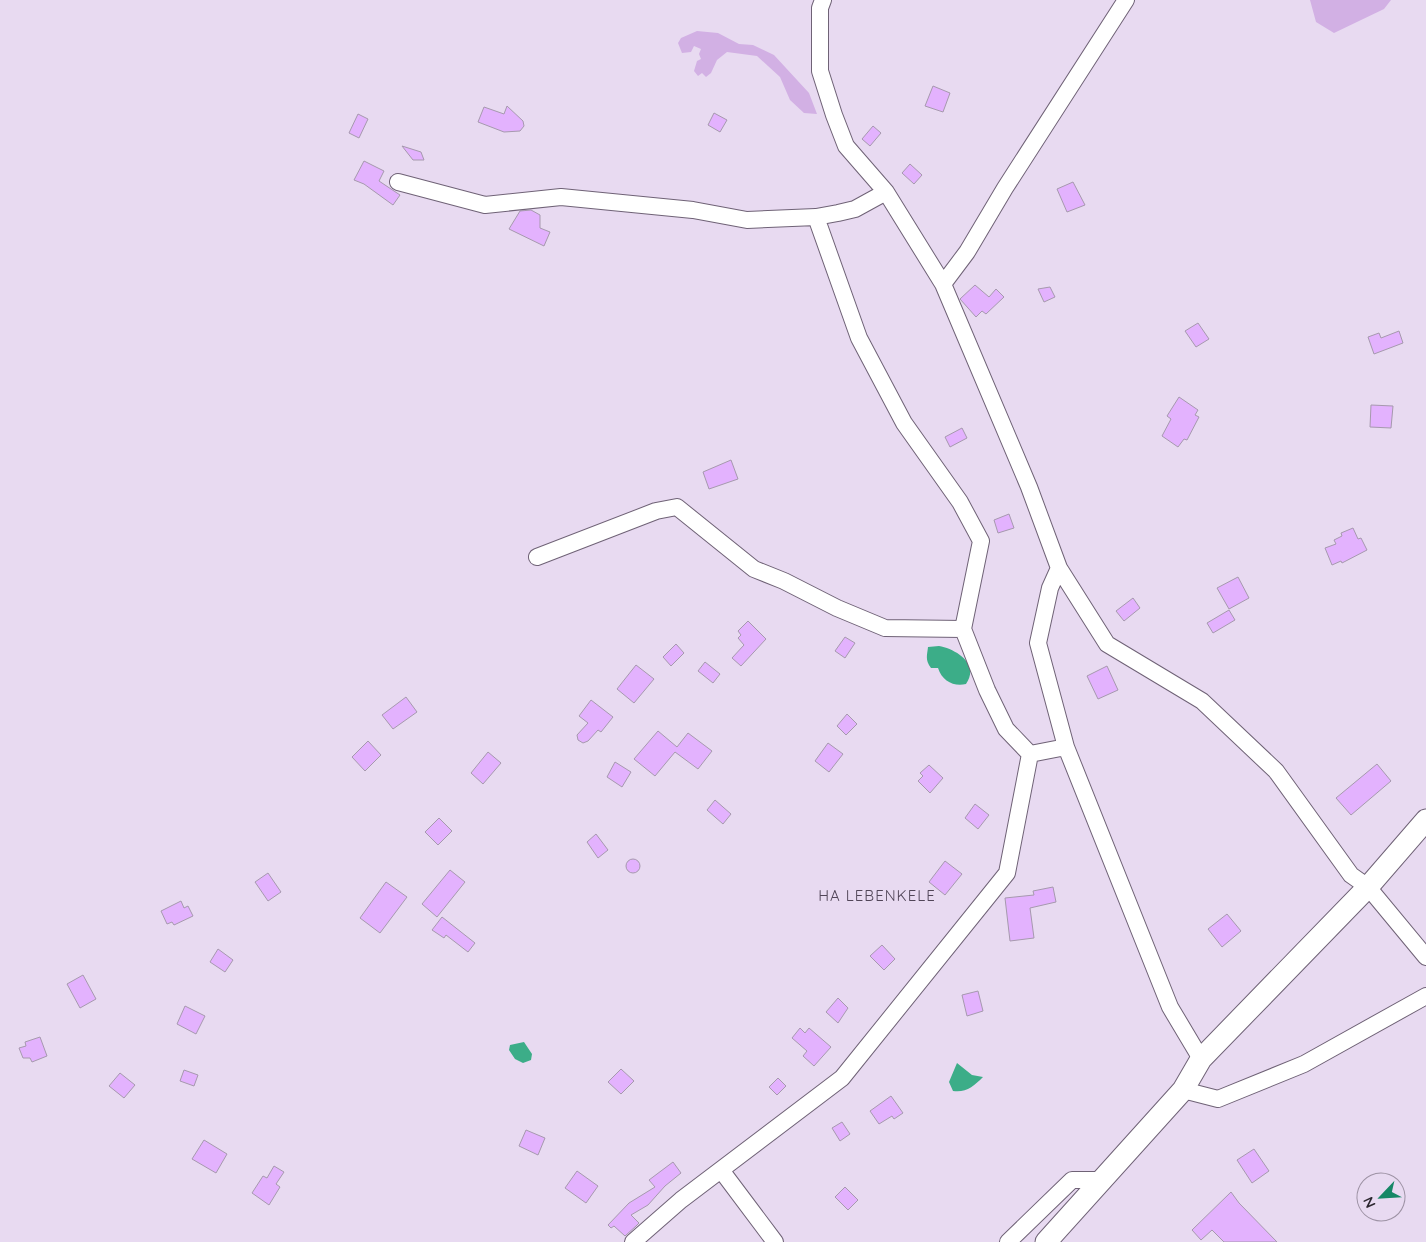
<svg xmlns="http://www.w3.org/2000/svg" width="1426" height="1242" viewBox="0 0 1426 1242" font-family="Quicksand,sans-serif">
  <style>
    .green { fill: #d2b0e4 }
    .water { fill: #3cad88 }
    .building { fill: #e3b2fe; stroke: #a699ae }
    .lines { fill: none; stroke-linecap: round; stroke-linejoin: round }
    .minor-casing { stroke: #6f6276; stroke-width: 18 }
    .major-casing { stroke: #6f6276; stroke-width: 23 }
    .minor { stroke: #fff; stroke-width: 16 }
    .major { stroke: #fff; stroke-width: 21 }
    .labels { text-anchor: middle; stroke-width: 5; stroke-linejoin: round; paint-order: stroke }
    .quarter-label { font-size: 15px; letter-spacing: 1px; fill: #514558; stroke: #e8daf1 }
  </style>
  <rect width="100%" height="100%" fill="#e8daf1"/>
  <!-- green -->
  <path class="green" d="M1310,0H1391L1384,9L1334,33L1316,22Z
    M697,31L718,33L739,44L753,45L774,55L809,93L817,114L804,113L790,100L780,77L757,56L727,52L717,60L711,73L706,77L702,73L698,76L694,71L697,61L701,59L699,54L701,49L694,46L691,52L682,53L678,43L681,38Z"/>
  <!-- water -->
  <path class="water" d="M939,646C956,649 980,664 966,684C954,687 942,681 938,668H931C925,660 927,656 928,647Z
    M524,1042L532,1054L531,1060L523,1063L515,1059L509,1050L510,1045Z
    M957,1063L972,1075L983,1077C974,1086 966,1093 953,1091L949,1082Z"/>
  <!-- building -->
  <path class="building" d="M933,86L950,93L943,112L925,106Z
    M507,106L523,121L524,126L520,131L504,132L478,122L484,107L504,114Z
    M714,113L727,120L720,132L708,125Z
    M358,114L368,119L359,138L349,133Z
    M873,126L881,133L870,146L862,139Z
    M402,146L421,152L424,160H413Z
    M364,161L384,171L379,181L400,195L393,205L364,184L354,180Z
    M910,164L922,175L914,184L902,173Z
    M1073,182L1085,205L1067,212L1057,189Z
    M531,210L540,215V228L550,232L544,246L509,229L520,211Z
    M975,285L989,297L996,289L1004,297L986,314L982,311L976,317L960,299Z
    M1050,287L1055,297L1044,302L1038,289Z
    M1198,323L1209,339L1196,347L1185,331Z
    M1399,331L1403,343L1374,354L1368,337L1379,333L1381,338Z
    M1179,397L1198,410L1195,415L1199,417L1187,440L1184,439L1178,447L1162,436L1171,419L1167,416Z
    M1371,405L1393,406L1391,428L1370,427Z
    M962,428L967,438L950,447L945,437Z
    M731,460L738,479L709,489L703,472Z
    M1009,514L1014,528L998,533L994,520Z
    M1353,528L1358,539L1361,538L1367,550L1342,563L1341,561L1332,565L1325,548L1336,544L1334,540L1342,536L1341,533Z
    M1238,577L1249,598L1229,609L1217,588Z
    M1133,598L1140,608L1124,621L1116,611Z
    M1229,610L1235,620L1213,633L1207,623Z
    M748,621L766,639L741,666L732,658L744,645L738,638L741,635L738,631Z
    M845,637L855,643L845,658L835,651Z
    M676,644L684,653L671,666L663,657Z
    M705,662L720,674L713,683L698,671Z
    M636,665L654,679L634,703L617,689Z
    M1107,666L1118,690L1098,699L1087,676Z
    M406,697L417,712L393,729L382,715Z
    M591,700L613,717L601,732L598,730L588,741L583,743L578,740L577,735L588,723L579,716Z
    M847,714L857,724L846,735L837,726Z
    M658,731L677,747L688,733L712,751L698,769L675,752L655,776L634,759Z
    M368,741L381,755L365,771L352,757Z
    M828,743L843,754L829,772L815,761Z
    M488,752L501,763L483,784L471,773Z
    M615,762L631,772L622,787L607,777Z
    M1377,764L1391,781L1351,815L1336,798Z
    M929,765L943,778L930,793L918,781L923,776L920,773Z
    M715,800L731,814L723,824L707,810Z
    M975,804L989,815L978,829L965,818Z
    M439,818L452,831L438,845L425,832Z
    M596,834L608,850L598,858L587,842Z
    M626 866a7 7 0 1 1 14 0a7 7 0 1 1-14 0Z
    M945,861L962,874L945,895L929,882Z
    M450,870L465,882L437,917L422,904Z
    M268,873L281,892L268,901L255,882Z
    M386,882L407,897L380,933L360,918Z
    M1053,887L1056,902L1030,908L1034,938L1010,941L1005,898L1034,895L1033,891Z
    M181,901L184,908L188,906L193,916L174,925L172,922L167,924L161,911Z
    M1227,914L1241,931L1222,947L1208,929Z
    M442,917L475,943L468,952L446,935L444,938L432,930Z
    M882,945L895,959L884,970L870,956Z
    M218,949L233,960L225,972L210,962Z
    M83,975L96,999L80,1008L67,984Z
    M978,991L983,1011L967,1016L962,995Z
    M838,998L848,1008L838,1023L826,1012Z
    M185,1006L205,1016L196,1034L177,1024Z
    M800,1028L805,1033L809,1028L831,1047L814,1066L803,1056L807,1051L792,1038Z
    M40,1037L47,1056L32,1062L30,1058H23L19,1048L26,1046L25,1042Z
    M621,1069L634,1081L621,1094L608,1082Z
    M184,1070L198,1075L194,1086L180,1081Z
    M120,1073L135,1085L124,1098L109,1086Z
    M778,1078L786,1086L777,1095L769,1087Z
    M891,1096L903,1113L894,1119L892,1116L879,1124L870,1111Z
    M842,1122L850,1134L840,1141L832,1128Z
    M526,1130L545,1138L538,1155L519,1146Z
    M204,1140L227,1154L216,1173L192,1159Z
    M1254,1149L1269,1171L1252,1183L1237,1160Z
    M673,1162L681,1173L665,1186L648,1205L631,1215L639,1223L636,1226L625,1236L614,1226L611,1228L608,1225L629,1203L655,1187L649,1180Z
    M274,1166L284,1172L276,1184L280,1187L269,1205L252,1193L263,1176L267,1178Z
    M577,1171L598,1186L586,1203L565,1188Z
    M845,1187L858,1200L848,1210L835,1197Z
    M1231,1192L1239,1203L1277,1242H1224L1212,1230L1201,1240L1192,1230Z"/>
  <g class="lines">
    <!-- minor casing -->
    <g class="minor-casing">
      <path id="minor" d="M823,0L820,8V71L834,115L846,146L886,192L943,284L1029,487L1059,568L1050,588L1038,643L1066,747L1170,1007L1201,1059
        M398,182L485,205L561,197L693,210L747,220L816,217L838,213L855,209L886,192
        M816,217L859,338L904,423L960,502L981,541L963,629L987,690L1006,729L1030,754
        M943,284L967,252L1005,188L1126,0
        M537,557L656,511L677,507L754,569L784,581L837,608L885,628L963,629
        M1059,568L1107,644L1202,701L1276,771L1351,875L1368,887L1426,957
        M1183,1090L1218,1099L1304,1064L1426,996
        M721,1170L775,1242
        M633,1242L681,1200L842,1078L1007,873L1030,754L1066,747
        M1008,1242L1072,1180H1100"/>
    </g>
    <!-- major casing -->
    <g class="major-casing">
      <path id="major" d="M1046,1242L1183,1090L1201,1059L1368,887L1426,820"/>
    </g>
    <!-- minor -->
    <use href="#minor" class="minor"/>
    <!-- major -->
    <use href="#major" class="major"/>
  </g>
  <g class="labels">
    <!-- quarter labels -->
    <g class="quarter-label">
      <text x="877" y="901">HA LEBENKELE</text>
    </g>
  </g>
  <!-- north arrow -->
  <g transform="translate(1381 1197) rotate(245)"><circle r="24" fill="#e8daf1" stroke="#9d92a4"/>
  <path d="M0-4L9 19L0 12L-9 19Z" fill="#168766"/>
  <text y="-8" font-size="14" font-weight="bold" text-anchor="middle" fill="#2d2730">N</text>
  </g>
</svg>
